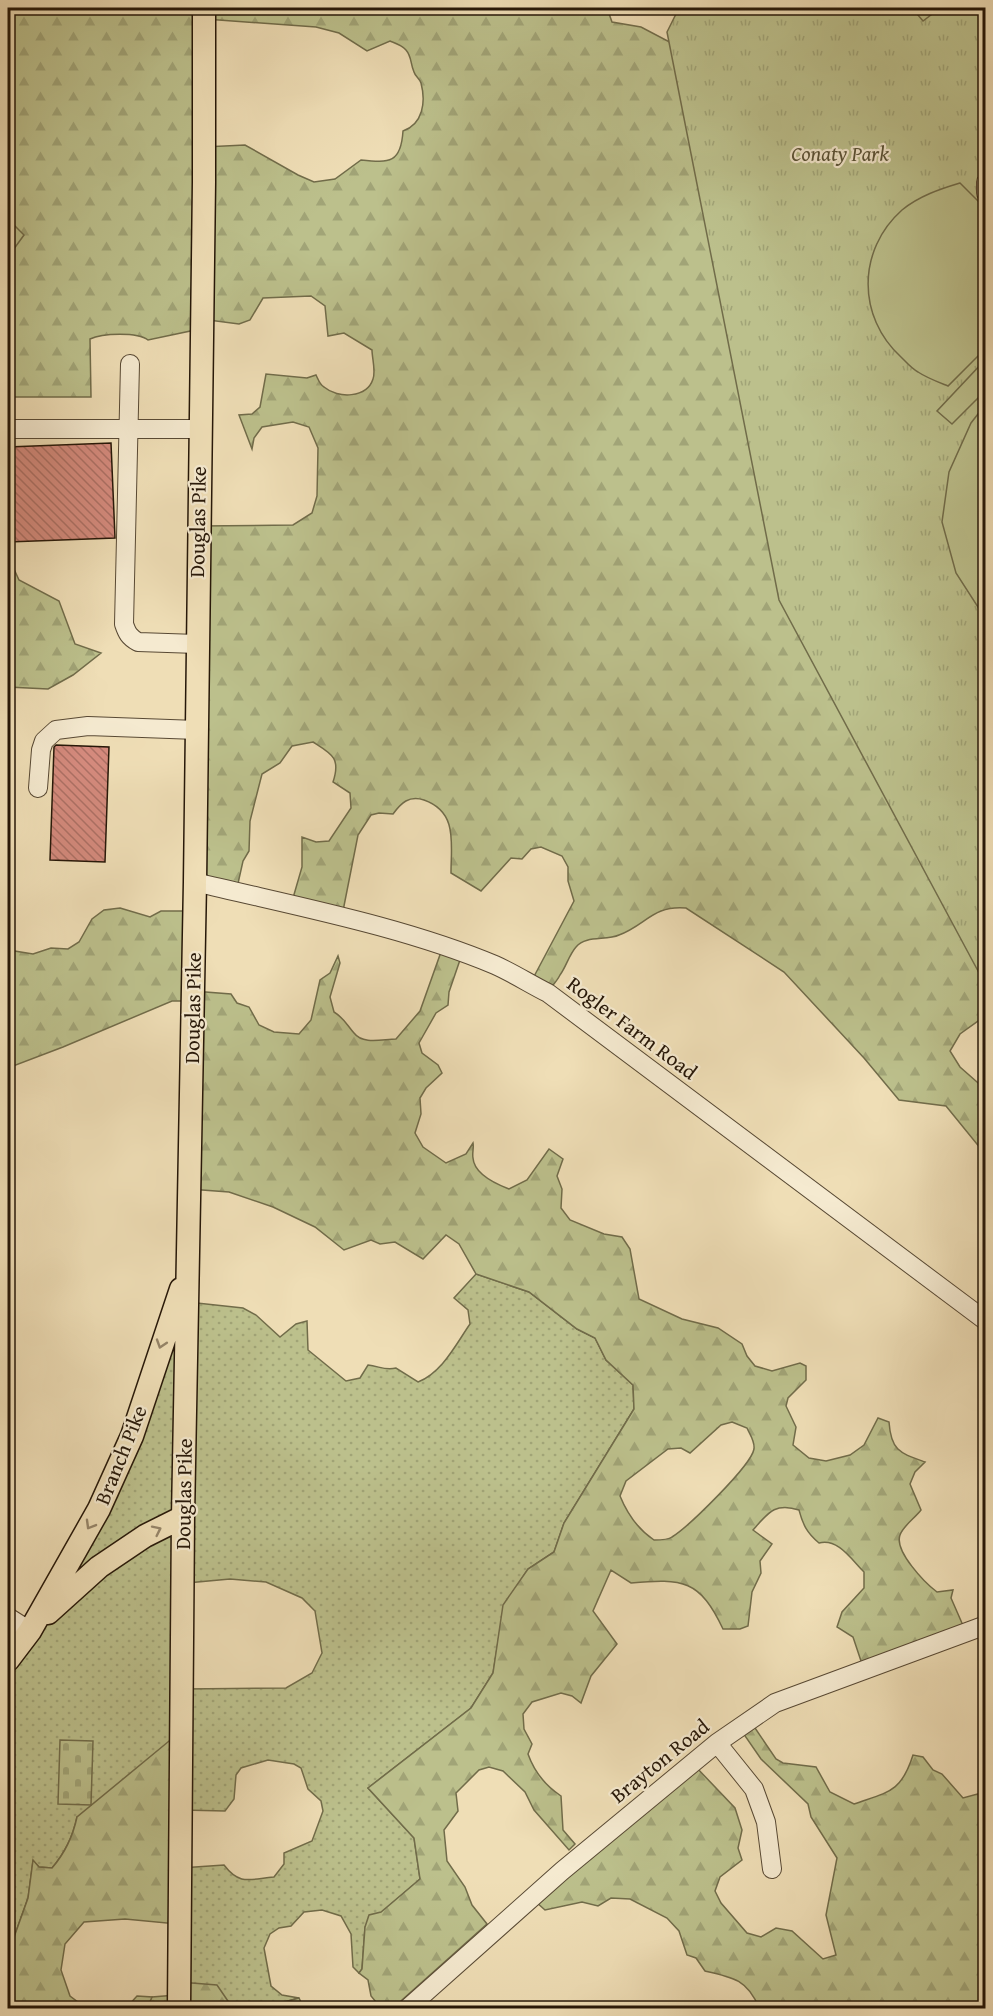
<svg xmlns="http://www.w3.org/2000/svg" width="993" height="2016" viewBox="0 0 993 2016" font-family="'Gentium Book Plus',serif">
  <style>
    .grass { fill: url(#grass-dots); stroke: #716c4a; stroke-width: 1.5; fill-rule: evenodd }
    .forest { fill: url(#forest-firs); stroke: #716c4a; stroke-width: 1.5; fill-rule: evenodd }
    .wetland { fill: url(#wetland-marsh); stroke: #716c4a; stroke-width: 1.5 }
    .cemetery { fill: url(#cemetery-stones); stroke: #716c4a; stroke-width: 1.5 }
    .park { fill: url(#park-tufts); stroke: #716c4a; stroke-width: 1.5 }
    .pitch { fill: #bcc08c; stroke: #716c4a; stroke-width: 1.5 }
    .building { fill: url(#building-back-hatch); stroke: #261708; stroke-width: 1.5 }
    .lines { fill: none; stroke-linecap: round; stroke-linejoin: round }
    .minor-casing { stroke: #584934; stroke-width: 20 }
    .major-casing { stroke: #261708; stroke-width: 25 }
    .minor { stroke: #f5ead0; stroke-width: 18 }
    .major { stroke: #efdeb6; stroke-width: 22 }
    .oneway { stroke: #958468 }
    .labels { text-anchor: middle; stroke-width: 4.5; stroke-linejoin: round; paint-order: stroke }
    .park-label { font-size: 21px; font-style: italic; fill: #5a5236; stroke: #f5ead0 }
    .street-label { font-size: 21px; fill: #261708; stroke: #f5ead0 }
  </style>
  <defs>
    <pattern id="grass-dots" width="8" height="8" patternUnits="userSpaceOnUse" patternTransform="scale(1.5)"><rect width="8" height="8" fill="#bcc08c"/><path d="M2 2h.1M6 6h.1" fill="none" stroke="#a1a477" stroke-width="1.8" stroke-linecap="round"/></pattern>
    <pattern id="forest-firs" width="22" height="20" patternUnits="userSpaceOnUse" patternTransform="scale(1.5)"><rect width="22" height="20" fill="#bcc08c"/><path d="M5 1l3.5 6h-7zM16 11l3.5 6h-7z" fill="#a1a477"/></pattern>
    <pattern id="wetland-marsh" width="20" height="14" patternUnits="userSpaceOnUse" patternTransform="scale(1.5)"><rect width="20" height="14" fill="#bcc08c"/><path d="M1 5h8M5 5V1M11 12h8M15 12V8" fill="none" stroke="#a1a477"/></pattern>
    <pattern id="cemetery-stones" width="16" height="16" patternUnits="userSpaceOnUse" patternTransform="scale(1.5)"><rect width="16" height="16" fill="#bcc08c"/><path d="M2 7V4a2 2 0 0 1 4 0v3zM10 15v-3a2 2 0 0 1 4 0v3z" fill="#a1a477"/></pattern>
    <pattern id="park-tufts" width="24" height="20" patternUnits="userSpaceOnUse" patternTransform="scale(1.5)"><rect width="24" height="20" fill="#bcc08c"/><path d="M3 7l-1-3M5 7V3M7 7l1-3M15 17l-1-3M17 17v-4M19 17l1-3" fill="none" stroke="#a1a477"/></pattern>
    <pattern id="building-back-hatch" width="6" height="6" patternUnits="userSpaceOnUse" patternTransform="scale(1.5)"><rect width="6" height="6" fill="#d48a7d"/><path d="M-1 5l2 2M0 0l6 6M5-1l2 2" fill="none" stroke="#ac7064"/></pattern>
  </defs>
  <rect width="100%" height="100%" fill="#efdeb6"/>
  <filter id="stains"><feTurbulence type="fractalNoise" baseFrequency=".00333" numOctaves="4"/><feColorMatrix values="0 0 0 0 .2 0 0 0 0 .09 0 0 0 0 .02 0 0 0 .5 -.17"/></filter>
  <radialGradient id="worn" r=".72"><stop offset=".6" stop-color="#630" stop-opacity="0"/><stop offset="1" stop-color="#630" stop-opacity=".3"/></radialGradient>
  <!-- grass -->
  <path class="grass" d="M476,1274L529,1292L577,1329L595,1338L606,1360L633,1385L634,1409L564,1523L554,1552L528,1569L504,1605L493,1673L471,1708L368,1788L414,1838L420,1879L365,1927L362,1969L359,1973L353,1967L351,1934L341,1916L322,1910L304,1912L291,1926L279,1928L270,1934L264,1948L271,1986L282,1995L299,1998L263,2008H243L179,1982L181,1868L224,1865C240,1886 250,1879 274,1877L284,1864V1853L312,1841L323,1811L321,1801L308,1789L301,1768L294,1764L268,1760L241,1768L236,1775L234,1799L225,1811L182,1810L77,1817C73,1836 65,1853 52,1868L39,1867L33,1861L28,1898L8,1954V1660L36,1622L188,1302L243,1308L256,1315L280,1337L296,1324L307,1321L308,1350L346,1381L360,1378L368,1365C379,1366 385,1371 396,1368L418,1382C442,1373 456,1344 470,1324L468,1310L454,1298ZM230,1579L266,1582L302,1598L315,1611L322,1653L312,1673L286,1688L183,1689L187,1583Z
    M176,1995L177,2008H147L152,1997Z"/>
  <!-- forest -->
  <path class="forest" d="M8,8H607L612,22L641,27L683,49L980,945L981,981L985,992V1016L960,1034L950,1051L960,1067L985,1089V1154L946,1106L899,1100L864,1058L784,972L686,908C653,905 646,925 619,935C606,941 586,935 576,947C569,955 566,967 560,975C557,981 553,985 549,990L530,984L574,901L568,881V867L562,856L541,847L531,849L522,859L511,858L481,891L451,873C451,843 458,812 424,800C409,795 401,803 393,814L379,813L371,815L358,835L342,916L291,905L302,867V837L316,842L329,841L351,808L350,793L333,782C341,758 332,754 313,742L292,746L280,763L262,774L250,821L249,851L243,861L237,888L200,882L199,526L293,525L312,513L317,496L318,448L309,427L293,422L262,427L254,438L252,449L239,415L252,414L260,407L266,374L307,378L316,375C318,379 320,385 324,387C338,399 367,398 373,379C376,371 372,358 372,350L344,333L328,336L325,306L311,296L263,298L250,320L239,324L201,319L195,330L148,340C138,332 102,333 90,339L91,397H8ZM205,19L316,27L339,33L367,51L390,41C395,43 402,45 406,50C412,57 410,63 414,72C415,76 420,79 421,83C426,102 423,124 403,131C401,163 390,163 361,160L335,179L314,182L298,175L245,145L204,147Z
    M8,556L19,580L59,601L75,644L101,653L73,675L48,689L8,687Z
    M120,908L150,917L161,911H192L193,991L231,994L237,1003L249,1007L259,1025L274,1032L299,1034L311,1020L320,980L330,973L338,956L340,963L330,997L334,1012C344,1018 347,1025 354,1033C363,1045 383,1039 396,1039L420,1011L441,952L461,957L449,992L448,1005L436,1013L419,1043L422,1053L438,1065L442,1073L426,1088L420,1098L421,1114L415,1133L423,1147L446,1163L466,1154L473,1143C474,1148 472,1153 473,1158C474,1174 496,1184 509,1189L527,1180L549,1149L563,1159L557,1176L562,1189L561,1208L570,1220L604,1234L622,1237L630,1249L639,1299L682,1319L718,1328L742,1344L747,1356L755,1366L772,1371L800,1363L806,1366V1380L788,1398L786,1406L796,1427L793,1445L809,1458L826,1461L850,1455L864,1445L878,1418L889,1422C891,1451 900,1453 925,1462L915,1472L910,1484L921,1510C915,1518 903,1526 900,1535C894,1551 925,1583 937,1592L953,1590L951,1598L965,1630L864,1670L853,1637L837,1627L842,1612L864,1588V1572C851,1559 838,1538 819,1543C807,1533 803,1525 799,1510C775,1502 768,1513 753,1530L772,1544L760,1561L761,1573L752,1592L748,1626L740,1629H723C700,1580 683,1578 631,1583L611,1570L593,1611L617,1644L591,1676L581,1703L572,1696L561,1693L532,1702L523,1714L524,1729L532,1744L528,1754C534,1771 546,1786 561,1796L563,1830L575,1844L569,1850L534,1810L525,1792L503,1771L489,1767L479,1770L456,1793L458,1811L444,1830L447,1861L465,1887L472,1905L487,1924L393,2008H381L371,1996L368,1980L359,1973L362,1969L365,1927L369,1915L381,1912L420,1879L414,1838L368,1788L471,1708L493,1673L503,1605L528,1569L554,1552L564,1523L634,1409L633,1385L606,1360L595,1338L577,1329L529,1292L476,1274L459,1244L446,1235L423,1259L395,1242L380,1244L371,1240L344,1250L315,1227L273,1207L229,1192L189,1189L190,1001H172L63,1047L8,1068V950L33,954L51,948L68,949L79,942L92,919L104,910ZM732,1422L747,1428C750,1435 755,1441 754,1449C751,1466 688,1527 672,1537C668,1540 660,1540 654,1540C639,1530 627,1513 620,1496L626,1481L668,1449L681,1448L690,1453L721,1425Z
    M753,1725L776,1759L783,1763L816,1767L830,1792L854,1804C888,1792 901,1793 913,1755L923,1757L933,1770L942,1774L963,1798L985,1792V2008H759C748,1980 733,1977 705,1971L696,1958L687,1955L679,1931L667,1918L630,1899L611,1898L598,1906L582,1902L545,1910L535,1901L696,1767L735,1808L742,1830L738,1848L742,1860L720,1877L715,1891L721,1903L747,1933L761,1937L776,1928L792,1931L823,1959L836,1955L826,1915L837,1858L811,1817L808,1804L761,1759L743,1733Z
    M180,1732L177,1924L125,1919L84,1922L65,1944L61,1970L70,1996L82,2005L107,2008H15L8,1992V1954L28,1898L33,1860L39,1867L52,1868C65,1853 73,1836 77,1817Z
    M179,1982L217,1985L230,2004L243,2008H177Z
    M137,1996L152,1997L147,2008H122L127,2007Z
    M299,1998L304,2008H263Z"/>
  <!-- wetland -->
  <path class="wetland" d="M8,219L24,235L8,257Z"/>
  <!-- cemetery -->
  <path class="cemetery" d="M60,1740L93,1741L91,1805L58,1804Z"/>
  <!-- park -->
  <path class="park" d="M679,8H985V984L779,600L667,32Z"/>
  <!-- pitch -->
  <path class="pitch" d="M912,8H940L923,21Z
    M960,183L985,208V215L980,220L986,226L985,349L948,386C938,382 927,378 918,372C912,369 906,362 901,357C857,317 857,250 902,210C919,196 940,189 960,183Z
    M985,360V393L984,392L952,424L937,411Z
    M985,405V618L956,573L942,522L949,472L971,423Z"/>
  <!-- building -->
  <path class="building" d="M111,443L115,538L8,542V447Z
    M56,745L109,747L105,862L50,860L54,747Z"/>
  <g class="lines">
    <!-- minor casing -->
    <g class="minor-casing">
      <path id="minor" d="M986,182V193
        M130,364L124,624C127,633 129,637 138,642L197,644
        M8,429H200
        M38,788L41,750L44,741L56,730L88,726L197,730
        M195,882C294,906 402,926 495,965C513,973 530,984 548,993L986,1321
        M8,1617L30,1631
        M717,1743L754,1789L766,1822L772,1869
        M408,2008L562,1871L717,1743L775,1703L986,1625"/>
    </g>
    <!-- major casing -->
    <g class="major-casing">
      <path id="major" d="M48,1613L99,1567L145,1536L183,1517
        M8,1660L30,1631L99,1509L132,1436L181,1289
        M179,2008L183,1517L195,882L204,182V8"/>
    </g>
    <!-- minor -->
    <use href="#minor" class="minor"/>
    <!-- major -->
    <use href="#major" class="major"/>
  </g>
  <!-- one-way arrows -->
  <defs><path id="oneway-chevron" d="M-2-3.5L2.5 0L-2 3.5" fill="none" stroke-width="1.6" stroke-linecap="round" stroke-linejoin="round" transform="scale(1.5)"/></defs>
  <g class="oneway">
    <use href="#oneway-chevron" transform="translate(161 1344) rotate(108)"/>
    <use href="#oneway-chevron" transform="translate(90 1525) rotate(120)"/>
    <use href="#oneway-chevron" transform="translate(157 1530) rotate(-26)"/>
  </g>
  <g class="labels">
    <!-- park labels -->
    <g class="park-label">
      <text x="840" y="161">Conaty Park</text>
    </g>
    <!-- street labels -->
    <g class="street-label">
      <text transform="translate(198 522) rotate(-89)" y="7">Douglas Pike</text>
      <text transform="translate(193 1008) rotate(-89)" y="7">Douglas Pike</text>
      <text transform="translate(632 1028) rotate(37)" y="7">Rogler Farm Road</text>
      <text transform="translate(121 1455) rotate(-68)" y="7">Branch Pike</text>
      <text transform="translate(184 1494) rotate(-89)" y="7">Douglas Pike</text>
      <text transform="translate(660 1761) rotate(-39)" y="7">Brayton Road</text>
    </g>
  </g>
  <!-- margin -->
  <rect width="993" height="2016" fill="none" stroke="#efdeb6" stroke-width="30"/>
  <rect x="9" y="9" width="975" height="1998" fill="none" stroke="#261708" stroke-width="3"/>
  <rect x="15" y="15" width="963" height="1986" fill="none" stroke="#261708" stroke-width="1.5"/>
  <rect width="100%" height="100%" filter="url(#stains)"/>
  <rect width="100%" height="100%" fill="url(#worn)"/>
</svg>
